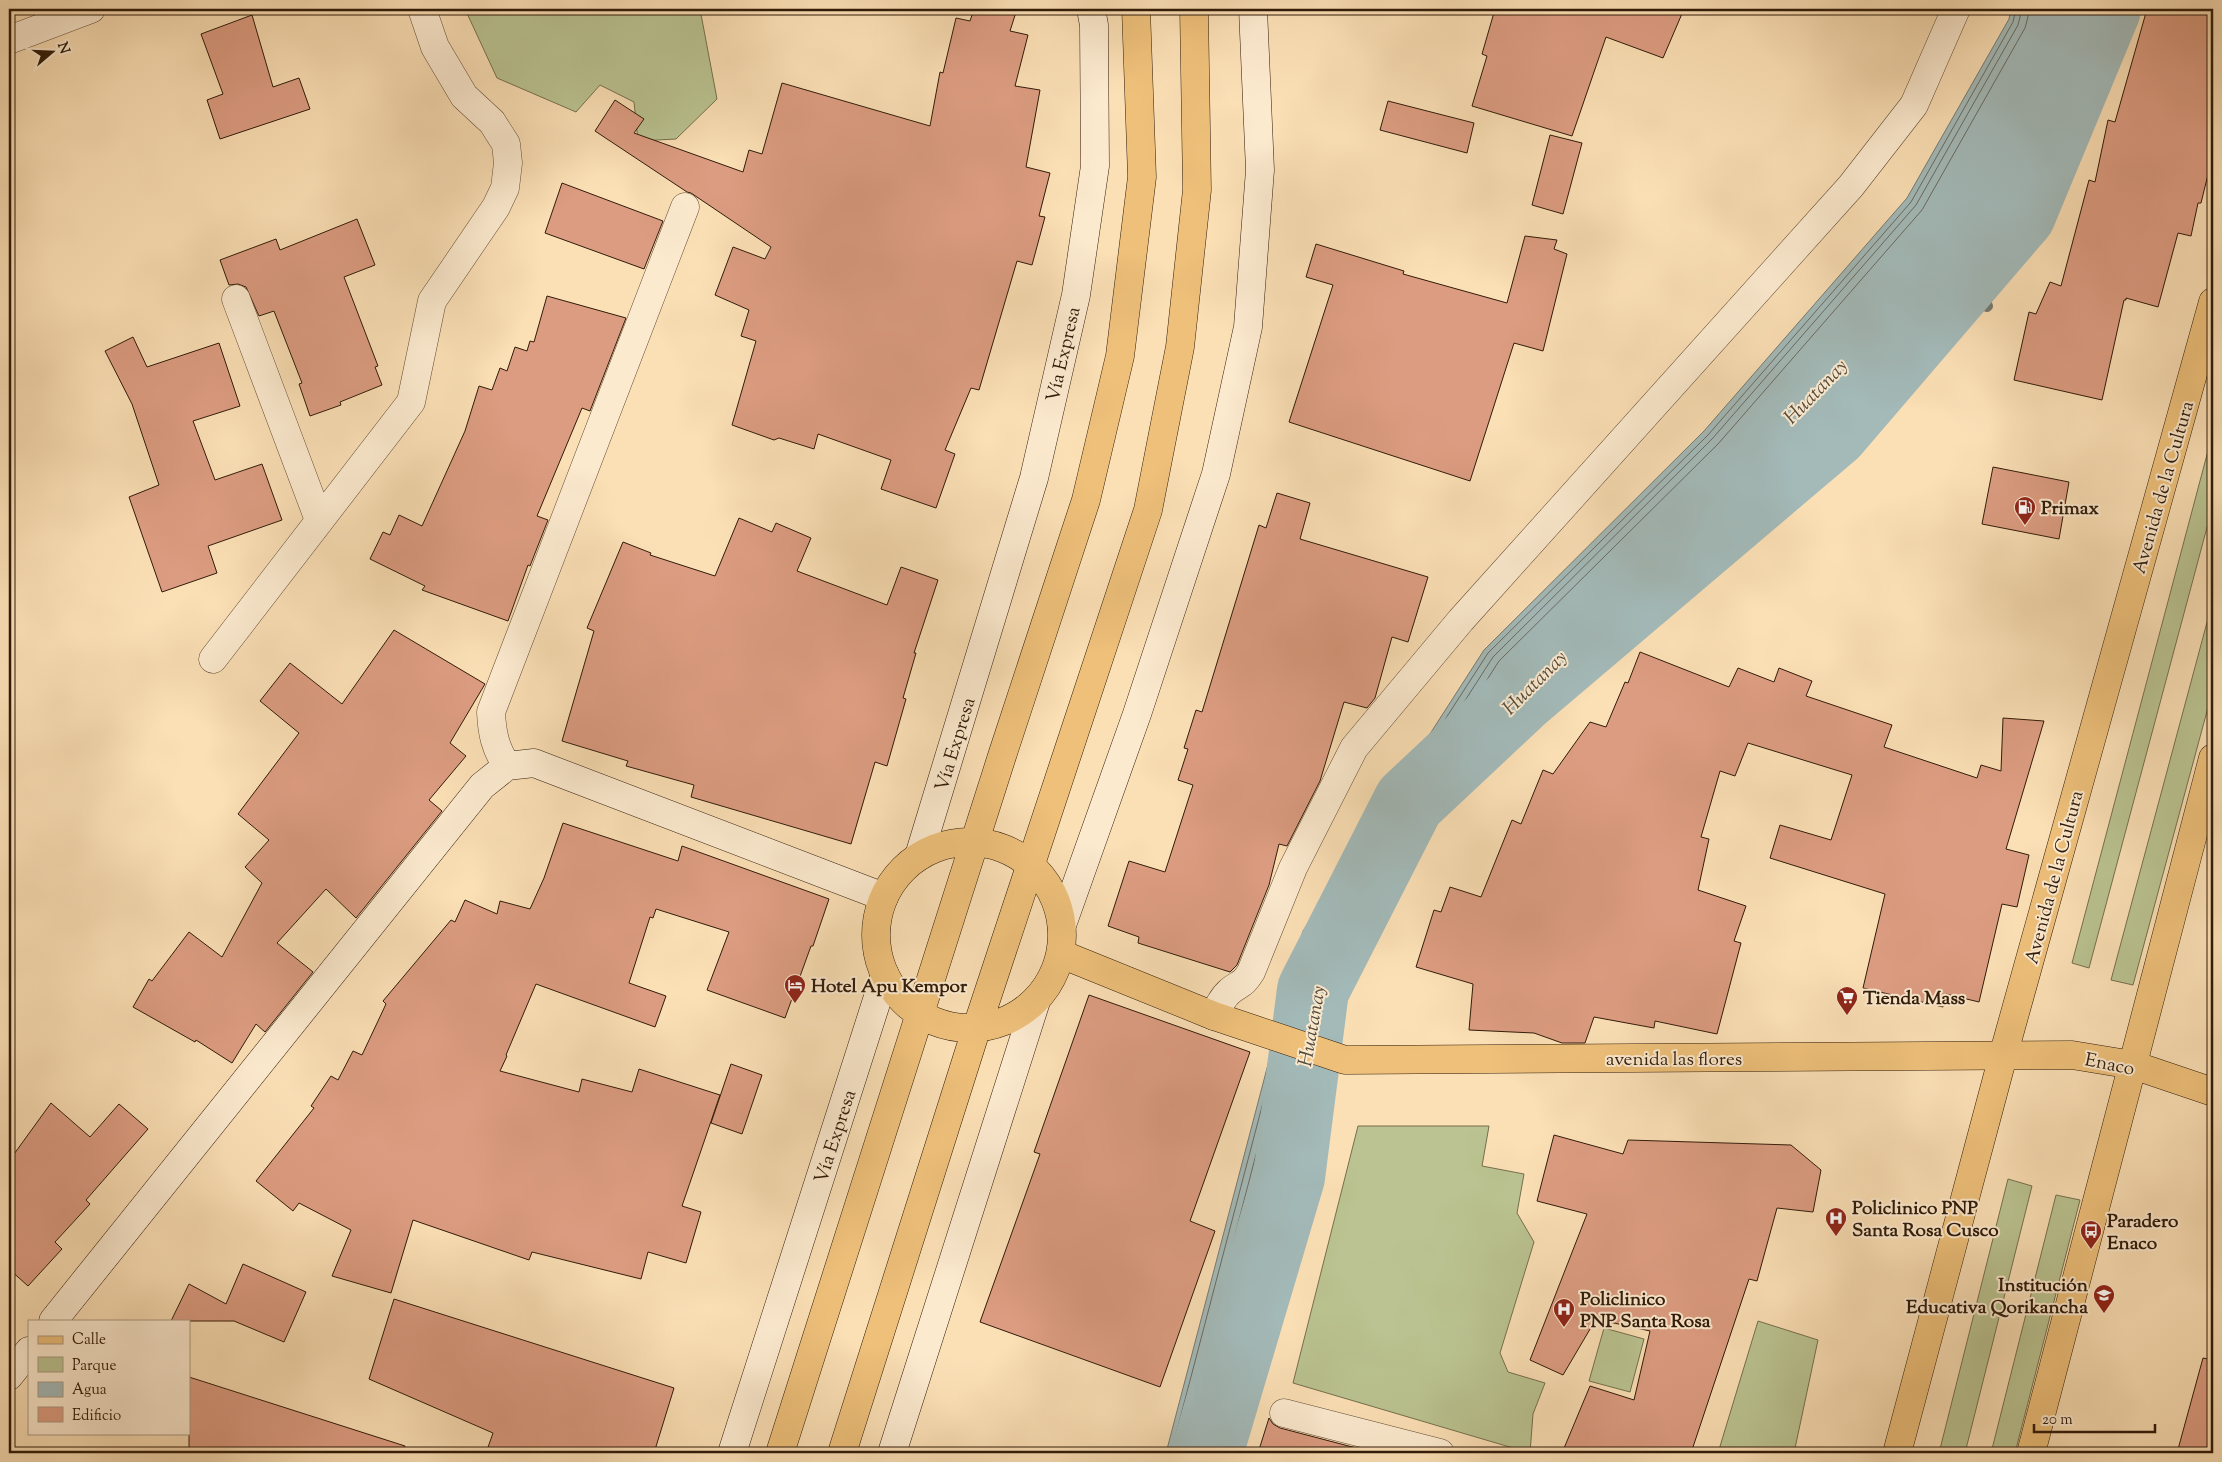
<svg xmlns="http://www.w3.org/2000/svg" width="2222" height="1462" viewBox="0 0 2222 1462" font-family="'Sorts Mill Goudy',serif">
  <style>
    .green { fill: #bac391; stroke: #756f4d }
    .water { fill: #a3bab9; stroke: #757a73 }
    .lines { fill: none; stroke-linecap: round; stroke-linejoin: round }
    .shore { stroke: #6a6a61; stroke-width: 1 }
    .stream { stroke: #757a73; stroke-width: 12 }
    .river { stroke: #a3bab9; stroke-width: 72 }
    .building { fill: #dc9c81; stroke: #301b09 }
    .minor-casing { stroke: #634c34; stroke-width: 29 }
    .secondary-casing { stroke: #301b09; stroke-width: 29 }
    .primary-casing { stroke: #301b09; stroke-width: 29 }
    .trunk-casing { stroke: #301b09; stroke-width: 29 }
    .minor { stroke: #fceacf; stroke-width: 28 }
    .secondary { stroke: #fceacf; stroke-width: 28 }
    .primary { stroke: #eec07a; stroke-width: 28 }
    .trunk { stroke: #eec07a; stroke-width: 28 }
    .labels { text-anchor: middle; stroke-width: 4; stroke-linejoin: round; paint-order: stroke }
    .street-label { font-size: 19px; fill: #301b09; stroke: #fceacf }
    .poi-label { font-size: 19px; font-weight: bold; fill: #301b09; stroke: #fceacf; text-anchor: start }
    .water-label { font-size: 20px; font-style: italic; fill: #524b3e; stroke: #fceacf }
  </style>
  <rect width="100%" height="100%" fill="#fbdfb5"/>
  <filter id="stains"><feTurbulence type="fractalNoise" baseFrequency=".004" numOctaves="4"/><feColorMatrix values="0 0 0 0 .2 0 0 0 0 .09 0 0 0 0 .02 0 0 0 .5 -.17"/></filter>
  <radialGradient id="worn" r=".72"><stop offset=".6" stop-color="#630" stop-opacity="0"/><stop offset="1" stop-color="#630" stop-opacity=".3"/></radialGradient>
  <!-- green -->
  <path class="green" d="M465,9H700L717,99L676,139L638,141L634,102L600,85L576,112L497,78Z
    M2213,432V505L2089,968L2072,963Z
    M2213,600V689L2133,985L2111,980Z
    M1358,1126H1489L1482,1166L1524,1174L1517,1213L1534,1242L1500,1353L1508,1372L1545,1383L1533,1414L1530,1453L1293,1383Z
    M2008,1179L2032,1186L1965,1453H1939Z
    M2056,1195L2080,1200L2015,1453H1991Z
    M1758,1321L1818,1340L1794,1453H1718Z
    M1604,1328L1644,1339L1630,1392L1589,1381Z"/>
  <!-- water -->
  <path class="water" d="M2011,9H2105L2020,214L1833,432L1522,696L1409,802L1313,990L1289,1177L1207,1453H1166L1303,931L1484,650L1704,431L1907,198L2009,19Z"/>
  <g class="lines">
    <!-- shore -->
    <path class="shore" d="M2022,9L2018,25L1916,205L1712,439L1493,657L1421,769V772H1424L1515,688L1825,424L2010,208L2093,9
      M2030,9L2025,28L1922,210L1718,444L1499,661L1460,722V725H1464L1510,682L1819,419L2003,205L2085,9
      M1361,866L1362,869L1308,975L1305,976L1303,973L1313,935L1358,867Z
      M1284,1024L1307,933L1488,653L1708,435L1911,202L2013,22L2016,9
      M1303,1030L1309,988L1405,799L1519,692L1829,428L2015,212L2100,9
      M1275,1122L1277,1125L1271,1173L1217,1354L1214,1356L1212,1353L1272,1124Z
      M1171,1453L1276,1053
      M1178,1453L1282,1055
      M1196,1453L1278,1175L1293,1058
      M1203,1453L1284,1176L1299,1060"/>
    <!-- stream -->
    <path class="stream" d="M1941,281L1987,306"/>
    <!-- river -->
    <path class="river" d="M1207,1453L1289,1177L1313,990L1409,802L1522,696L1833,432L2020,214L2105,9"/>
  </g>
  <!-- building -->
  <path class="building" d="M974,9H1017L1010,31L1028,35L1015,86L1040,90L1026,167L1050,173L1039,216L1045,217L1032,265L1017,261L979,390L971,388L945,450L955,454L936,508L881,489L891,460L818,434L814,449L779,438L774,440L732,425L756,341L741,336L749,310L715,295L733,247L765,259L771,247L691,193L687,192L595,131L615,100L644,119L634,133L743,172L749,150L762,154L782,83L930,126L940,72L943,73L956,18L970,21Z
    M1495,9H1684L1663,58L1606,37L1572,136L1472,106L1487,56L1482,54Z
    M2147,9H2194L2213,17V154L2201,203H2198L2191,236L2178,233L2158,307L2126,298V300H2124L2102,400L2014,380L2029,312L2036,314L2050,282L2061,286L2089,180L2095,182L2108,120L2115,122Z
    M252,15L273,87L299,78L310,109L220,139L207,100L223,94L201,34Z
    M1388,101L1474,123L1467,153L1380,130Z
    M1550,135L1582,143L1563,214L1532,205Z
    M562,183L663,221L644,269L545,233Z
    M357,219L375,265L344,277L378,366L375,367L382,385L340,402L341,405L310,416L299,384L302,383L274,311L259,316L246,287L238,284L229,285L220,260L276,239L280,250Z
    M1525,236L1557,240L1554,249L1567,254L1543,351L1514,343L1470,481L1289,422L1333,285L1306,277L1316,244L1404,271L1403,274L1507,303Z
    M547,296L626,318L590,411L582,408L537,516L548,520L530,566L528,565L508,621L422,590L425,586L370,559L383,532L390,535L399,515L422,526L465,431L479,386L492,390L500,368L507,371L515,347L527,351L530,341L534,342Z
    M133,337L147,367L219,343L240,406L193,421L215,480L262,464L282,520L208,546L217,573L162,592L129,497L159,485L132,404L105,351Z
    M1993,467L2069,482L2059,539L1982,524Z
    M1277,493L1310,503L1300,539L1428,577L1408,642L1392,637L1375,698L1367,708L1344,702L1320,781L1287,846L1279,844L1269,885L1237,965L1230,972L1138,943L1139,937L1108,926L1129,861L1165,872L1193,785L1178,780L1188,749L1184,748L1196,710L1202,712L1259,525L1266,528Z
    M739,518L772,532L776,523L811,538L797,571L887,605L901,567L938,580L914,653H916L903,698L906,699L887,766L875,762L851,844L691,797L694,785L626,766L628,761L562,741L594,631L587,628L623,542L651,553L650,555L715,576Z
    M394,630L485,684L450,743L466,756L429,800L442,811L356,918L326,889L277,943L313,972L265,1032L256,1024L232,1063L196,1040L195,1042L133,1007L149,979L152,981L189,932L222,957L262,883L245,867L269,840L238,814L299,733L260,701L290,663L342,704Z
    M1640,652L1729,687L1738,668L1774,682L1779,668L1812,681L1806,696L1892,725L1884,747L1977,778L1981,765L2001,771L2003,718L2044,721L2006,849L2029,855L2017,907L2002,904L1979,1002L1946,994L1943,1007L1863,988L1885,894L1770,858L1780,825L1831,840L1852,775L1748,743L1735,776L1720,771L1701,837L1709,839L1698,890L1746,906L1734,941L1741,943L1717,1034L1655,1021L1654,1028L1594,1017L1585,1043H1562L1534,1033L1469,1030L1473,984L1416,967L1434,910L1441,912L1450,887L1481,897L1512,820L1521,824L1543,770L1553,774L1590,722L1606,727L1625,682L1628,683Z
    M563,823L678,861L682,846L829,899L813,946H811L785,1018L707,990L729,932L656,909L653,918L650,917L629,983L666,996L655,1027L536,984L506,1055L507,1056L500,1071L579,1092L582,1079L632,1092L639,1069L720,1095L682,1206L701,1212L686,1263L648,1252L641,1279L532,1252L529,1260L413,1220L391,1293L332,1276L351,1230L299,1203L293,1211L256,1181L314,1108L311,1106L331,1076L338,1080L353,1051L362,1055L386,1004L383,1001L451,920L455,922L465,900L497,914L500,901L530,909L544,878Z
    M1089,995L1250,1052L1190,1221L1215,1231L1160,1387L980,1322L1040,1154L1034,1152Z
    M731,1064L762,1075L742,1134L711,1123Z
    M51,1103L90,1137L119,1104L148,1129L86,1200L90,1204L55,1242L62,1249L28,1286L9,1269V1161Z
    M1554,1135L1623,1154L1628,1140L1791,1145L1821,1170L1813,1212L1777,1208L1757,1281L1749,1279L1691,1453H1562L1590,1386L1634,1400L1650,1331L1596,1319L1563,1375L1530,1360L1587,1214L1537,1201Z
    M243,1264L306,1292L284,1342L234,1321H171L189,1284L226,1304Z
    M394,1299L674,1388L654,1453H486L493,1433L369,1379Z
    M2203,1358L2213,1360V1453H2177Z
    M189,1377L405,1446L404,1453H189Z
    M1269,1418L1273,1424L1280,1428L1360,1449V1453H1258Z"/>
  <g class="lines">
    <!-- minor casing -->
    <g class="minor-casing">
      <path id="minor" d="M9,40L91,9
        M236,299L319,520
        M213,659L411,402L432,301L496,207L505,188L508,163L506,144L492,122L464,96L435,47L422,9
        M507,766C495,748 492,733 491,712L685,207
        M1214,1016C1218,1007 1222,998 1230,991C1240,983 1243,985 1251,972L1293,868L1354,748L1461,620L1851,186L1914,105L1956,9
        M1284,1413L1440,1453"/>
    </g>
    <!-- secondary casing -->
    <g class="secondary-casing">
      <path id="secondary" d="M919,856L1034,478L1076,295L1095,166L1094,25L1091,9
        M1062,925L1137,714L1216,474L1248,327L1260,170L1253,9
        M53,1321L482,786L507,766L534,763L884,897
        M9,1376L29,1351
        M732,1453L885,975
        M892,1453L1036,1001"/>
    </g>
    <!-- primary casing -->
    <g class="primary-casing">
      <path id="primary" d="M876 935a93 93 0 1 1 186 0a93 93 0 1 1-186 0Z
        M1061,954L1214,1016L1345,1060L2072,1055L2133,1065L2213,1092
        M780,1453L1002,756L1086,500L1120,356L1142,177L1136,9
        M842,1453L976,1030L1148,510L1180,347L1197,190L1194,9"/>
    </g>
    <!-- trunk casing -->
    <g class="trunk-casing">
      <path id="trunk" d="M1897,1453L2003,1056L2213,302
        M2031,1453L2213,758"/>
    </g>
    <!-- minor -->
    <use href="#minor" class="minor"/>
    <!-- secondary -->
    <use href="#secondary" class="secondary"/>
    <!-- primary -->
    <use href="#primary" class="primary"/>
    <!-- trunk -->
    <use href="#trunk" class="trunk"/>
  </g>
  <!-- icons -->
  <defs>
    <g id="fuel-pin" transform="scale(1.125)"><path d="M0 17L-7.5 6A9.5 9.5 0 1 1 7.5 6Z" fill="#8f2418" stroke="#fceacf"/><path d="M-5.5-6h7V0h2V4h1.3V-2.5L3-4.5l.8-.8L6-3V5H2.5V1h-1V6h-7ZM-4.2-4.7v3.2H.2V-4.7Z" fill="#fff"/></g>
    <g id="hotel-pin" transform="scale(1.125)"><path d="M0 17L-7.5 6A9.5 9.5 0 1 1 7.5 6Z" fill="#8f2418" stroke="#fceacf"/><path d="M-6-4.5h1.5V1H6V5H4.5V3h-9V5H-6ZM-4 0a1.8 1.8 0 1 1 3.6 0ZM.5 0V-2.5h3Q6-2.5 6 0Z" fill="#fff"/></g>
    <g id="supermarket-pin" transform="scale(1.125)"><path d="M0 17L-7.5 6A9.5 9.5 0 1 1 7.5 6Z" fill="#8f2418" stroke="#fceacf"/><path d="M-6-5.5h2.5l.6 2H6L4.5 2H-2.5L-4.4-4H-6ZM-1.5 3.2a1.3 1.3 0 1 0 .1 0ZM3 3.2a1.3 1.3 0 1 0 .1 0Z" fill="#fff"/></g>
    <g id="hospital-pin" transform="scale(1.125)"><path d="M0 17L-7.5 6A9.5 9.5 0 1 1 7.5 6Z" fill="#8f2418" stroke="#fceacf"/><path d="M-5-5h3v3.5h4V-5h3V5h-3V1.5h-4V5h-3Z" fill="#fff"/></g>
    <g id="bus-pin" transform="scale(1.125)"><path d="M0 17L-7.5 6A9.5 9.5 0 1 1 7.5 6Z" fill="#8f2418" stroke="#fceacf"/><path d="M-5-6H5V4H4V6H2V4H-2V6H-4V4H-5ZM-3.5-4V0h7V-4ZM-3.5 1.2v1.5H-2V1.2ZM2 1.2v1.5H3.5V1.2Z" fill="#fff"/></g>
    <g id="school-pin" transform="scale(1.125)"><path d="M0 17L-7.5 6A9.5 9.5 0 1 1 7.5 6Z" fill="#8f2418" stroke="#fceacf"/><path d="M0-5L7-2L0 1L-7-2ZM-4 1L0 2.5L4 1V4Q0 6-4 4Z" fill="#fff"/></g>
  </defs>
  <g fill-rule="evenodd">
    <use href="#fuel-pin" x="2025" y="507"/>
    <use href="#hotel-pin" x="795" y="985"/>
    <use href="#supermarket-pin" x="1847" y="997"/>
    <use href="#hospital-pin" x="1836" y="1218"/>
    <use href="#bus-pin" x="2091" y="1231"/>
    <use href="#school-pin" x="2104" y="1295"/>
    <use href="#hospital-pin" x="1564" y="1309"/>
  </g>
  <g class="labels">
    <!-- street labels -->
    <g class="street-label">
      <text transform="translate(1062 354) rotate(-77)" y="7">Vía Expresa</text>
      <text transform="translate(2162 487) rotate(-74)" y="7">Avenida de la Cultura</text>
      <text transform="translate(954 744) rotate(-73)" y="7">Vía Expresa</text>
      <text transform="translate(2053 877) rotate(-75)" y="7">Avenida de la Cultura</text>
      <text x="1674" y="1065">avenida las flores</text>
      <text transform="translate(2110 1063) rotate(11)" y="7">Enaco</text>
      <text transform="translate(834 1136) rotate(-72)" y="7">Vía Expresa</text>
    </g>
    <!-- poi labels -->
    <g class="poi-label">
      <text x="2041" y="514">Primax</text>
      <text x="811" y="992">Hotel Apu Kempor</text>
      <text x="1863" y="1004">Tienda Mass</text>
      <text x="1852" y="1214">Policlinico PNP<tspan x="1852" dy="22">Santa Rosa Cusco</tspan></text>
      <text x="2107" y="1227">Paradero<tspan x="2107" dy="22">Enaco</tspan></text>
      <text x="2088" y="1291" text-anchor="end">Institución<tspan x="2088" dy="22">Educativa Qorikancha</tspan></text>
      <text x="1580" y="1305">Policlinico<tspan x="1580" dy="22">PNP Santa Rosa</tspan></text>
    </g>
    <!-- water labels -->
    <g class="water-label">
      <text transform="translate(1815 391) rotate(-46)" y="7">Huatanay</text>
      <text transform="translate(1534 682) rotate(-45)" y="7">Huatanay</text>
      <text transform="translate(1311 1026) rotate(-80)" y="7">Huatanay</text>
    </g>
  </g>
  <!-- margin -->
  <rect width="2222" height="1462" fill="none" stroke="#fbdfb5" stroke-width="30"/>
  <rect x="10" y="10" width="2202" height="1442" fill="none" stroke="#301b09" stroke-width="2.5"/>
  <rect x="15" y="15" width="2192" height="1432" fill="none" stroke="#301b09"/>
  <!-- legend -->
  <rect x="28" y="1320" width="162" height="115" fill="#fceacf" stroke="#aa9780"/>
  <rect x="38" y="1336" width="25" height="8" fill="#eec07a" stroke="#aa9780"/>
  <text x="72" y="1344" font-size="15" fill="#301b09">Calle</text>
  <rect x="38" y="1357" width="25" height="15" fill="#bac391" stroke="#aa9780"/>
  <text x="72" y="1370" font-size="15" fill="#301b09">Parque</text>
  <rect x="38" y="1382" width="25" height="15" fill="#a3bab9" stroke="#aa9780"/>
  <text x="72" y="1394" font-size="15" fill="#301b09">Agua</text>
  <rect x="38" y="1407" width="25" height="15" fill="#dc9c81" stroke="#aa9780"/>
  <text x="72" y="1420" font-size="15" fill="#301b09">Edificio</text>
  <!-- north arrow -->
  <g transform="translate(52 52) rotate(71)" stroke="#fceacf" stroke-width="4" paint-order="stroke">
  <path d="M0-4L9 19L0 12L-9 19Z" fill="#301b09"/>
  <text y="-8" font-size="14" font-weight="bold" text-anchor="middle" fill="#301b09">N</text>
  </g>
  <!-- scale -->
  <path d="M2034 1424v8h121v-8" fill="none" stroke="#301b09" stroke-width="2.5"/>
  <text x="2042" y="1424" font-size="15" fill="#301b09" stroke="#fceacf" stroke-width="4" paint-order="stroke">20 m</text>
  <rect width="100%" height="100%" filter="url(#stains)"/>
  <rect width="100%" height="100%" fill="url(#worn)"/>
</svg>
